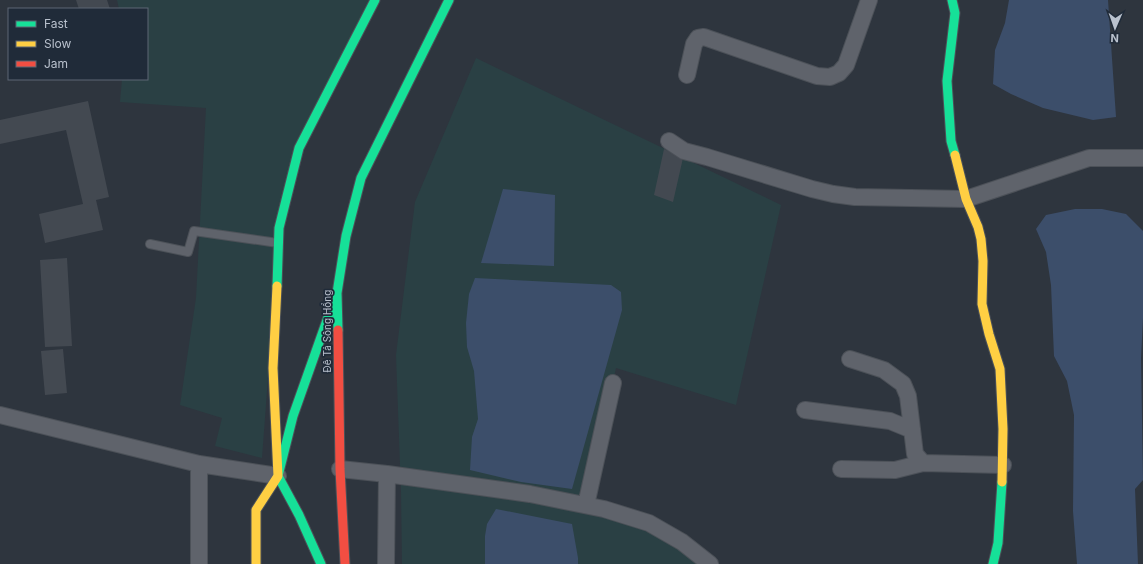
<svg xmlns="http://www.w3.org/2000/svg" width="1143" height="564" viewBox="0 0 1143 564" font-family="Inter,sans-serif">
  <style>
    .green { fill: #2a4044 }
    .water { fill: #3c4e6a }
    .building { fill: #434951 }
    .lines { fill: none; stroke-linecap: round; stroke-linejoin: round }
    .lane-casing { stroke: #4c5158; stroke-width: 10 }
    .street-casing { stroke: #4c5158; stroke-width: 18 }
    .fast-casing { stroke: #4c5158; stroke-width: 11 }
    .slow-casing { stroke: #4c5158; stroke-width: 11 }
    .jam-casing { stroke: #4c5158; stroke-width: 11 }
    .lane { stroke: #5f636b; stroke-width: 8 }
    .street { stroke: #5f636b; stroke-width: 16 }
    .fast { stroke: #16e098; stroke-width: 9 }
    .slow { stroke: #ffcf43; stroke-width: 9 }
    .jam { stroke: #f24e42; stroke-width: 9 }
    .labels { text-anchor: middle; stroke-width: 3.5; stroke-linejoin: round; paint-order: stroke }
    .street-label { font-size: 10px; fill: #b9c1cd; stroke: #202b39 }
  </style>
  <rect width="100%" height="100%" fill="#2e353e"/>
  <!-- green -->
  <path class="green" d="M117,0H375L299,148L278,243L262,458L215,446L222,418L180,405L196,298L206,108L120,102L122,79H147V9H119Z
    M476,58L781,205L736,405L616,368L586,505L649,523L701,564H402L401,492L396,355L415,202Z"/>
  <!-- water -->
  <path class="water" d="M1009,0H1108L1116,117L1093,120L1043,108L1011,94L993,84L995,50L1005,23Z
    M503,189L555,195L554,266L481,263Z
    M1075,209H1102L1126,214L1143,231V318L1141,358L1143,480L1135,489L1138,564H1077L1073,511L1074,415L1067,381L1054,356L1051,285L1046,252L1036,229L1046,215Z
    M475,278L611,285L621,292L622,310L572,489L521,482L470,470L472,437L478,419L474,371L467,347L466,323L469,294Z
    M496,509L572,524L578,558V564H485V536L487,524Z"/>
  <!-- building -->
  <path class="building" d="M76,0H107L110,9H79Z
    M88,101L109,197L96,200L103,230L45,243L39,214L83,204L66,130L0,144V120Z
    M664,149L683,158L673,202L654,195Z
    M67,258L72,346L45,347L40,260Z
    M63,349L67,393L45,395L41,351Z"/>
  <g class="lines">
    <!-- lane casing -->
    <g class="lane-casing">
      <path id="lane" d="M150,244L188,252L194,231L278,243"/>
    </g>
    <!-- street casing -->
    <g class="street-casing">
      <path id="street" d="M687,75L694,44L698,38L704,37L817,76L830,77L839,73L846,65L869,0
        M669,141L684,151L707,157L812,189L833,194L855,197L966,199L1089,158H1143
        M850,359L884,370L903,384L908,396L915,454L923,463L1003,465
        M805,410L890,421L912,430
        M0,415L199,464L278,476
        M340,469L387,474L530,494L604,509L649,523L682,542L710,564
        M841,469L895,470L923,463
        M586,505L613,383
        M199,564V464
        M386,564L387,474"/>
    </g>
    <!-- fast casing -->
    <g class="fast-casing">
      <path id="fast" d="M952,0L955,13L947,81L951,141L955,155
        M277,286L279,228L299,148L375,0
        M338,330L337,293L346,236L361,178L449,0
        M321,564L299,515L278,476L293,416L332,306
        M993,564L998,543L1002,482"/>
    </g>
    <!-- slow casing -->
    <g class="slow-casing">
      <path id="slow" d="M955,155L966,199L978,227L981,239L983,261L982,304L989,334L1000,369L1003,429L1002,482
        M256,564V510L278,476L273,368L277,286"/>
    </g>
    <!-- jam casing -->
    <g class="jam-casing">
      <path id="jam" d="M338,330L340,469L345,564"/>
    </g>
    <!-- lane -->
    <use href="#lane" class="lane"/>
    <!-- street -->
    <use href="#street" class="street"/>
    <!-- fast -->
    <use href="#fast" class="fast"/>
    <!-- slow -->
    <use href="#slow" class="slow"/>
    <!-- jam -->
    <use href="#jam" class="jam"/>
  </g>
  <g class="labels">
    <!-- street labels -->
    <g class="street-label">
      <text transform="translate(327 331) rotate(-90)" y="4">Đê Tả Sông Hồng</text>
    </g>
  </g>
  <!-- legend -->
  <rect x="8" y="8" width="140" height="72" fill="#202b39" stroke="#5d6774"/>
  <rect x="16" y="21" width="20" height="6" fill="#16e098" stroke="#5d6774"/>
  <text x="44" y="28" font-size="12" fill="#b9c1cd">Fast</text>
  <rect x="16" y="41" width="20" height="6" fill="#ffcf43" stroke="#5d6774"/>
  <text x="44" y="48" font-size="12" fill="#b9c1cd">Slow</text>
  <rect x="16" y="61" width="20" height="6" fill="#f24e42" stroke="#5d6774"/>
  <text x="44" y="68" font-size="12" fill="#b9c1cd">Jam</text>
  <!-- north arrow -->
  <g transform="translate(1115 28) rotate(182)" stroke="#202b39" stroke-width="3" paint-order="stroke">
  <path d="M0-3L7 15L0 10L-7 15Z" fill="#b9c1cd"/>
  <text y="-6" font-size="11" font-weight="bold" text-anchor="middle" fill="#b9c1cd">N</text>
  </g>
</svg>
